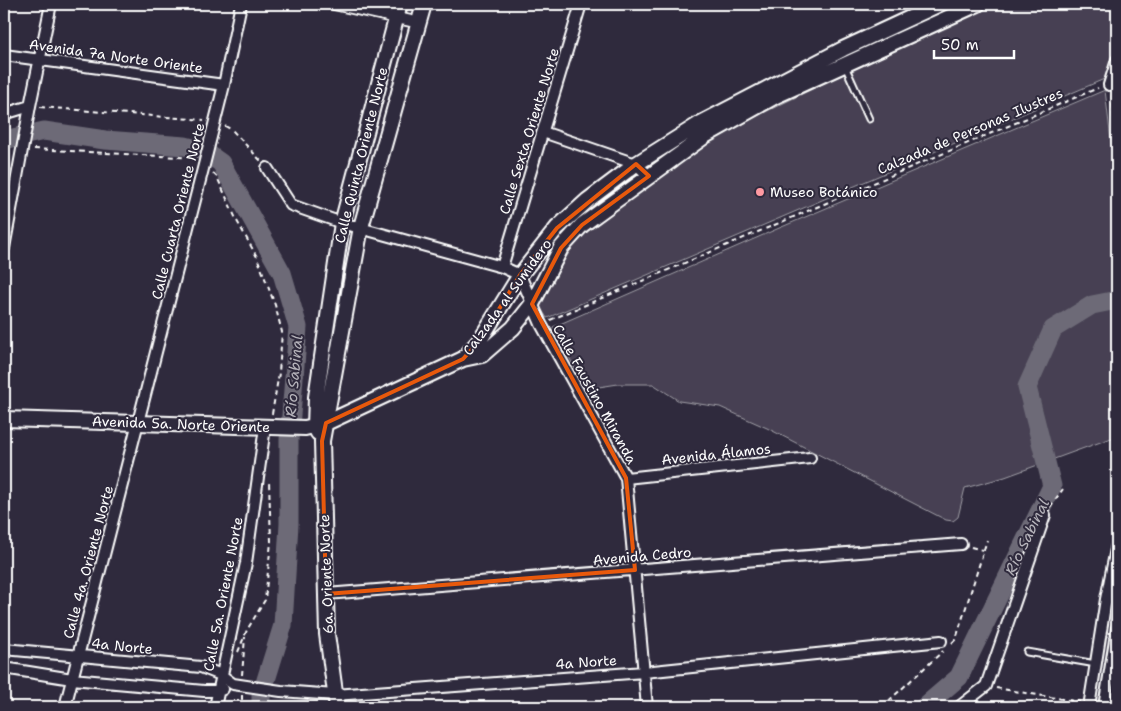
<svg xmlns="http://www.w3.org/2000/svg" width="1121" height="711" viewBox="0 0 1121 711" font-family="'Shantell Sans',sans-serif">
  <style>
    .green { fill: #464152; stroke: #a2a0a8 }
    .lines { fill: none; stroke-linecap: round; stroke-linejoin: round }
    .river { stroke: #6d6a77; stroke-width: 19 }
    .lane-casing { stroke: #fff; stroke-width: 9 }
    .street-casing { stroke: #fff; stroke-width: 14 }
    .secondary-casing { stroke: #fff; stroke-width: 18 }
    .path { stroke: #fff; stroke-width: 2; stroke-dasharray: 5 4; stroke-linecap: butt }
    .lane { stroke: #2f2a3d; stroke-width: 5 }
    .street { stroke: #2f2a3d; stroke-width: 10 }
    .secondary { stroke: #2f2a3d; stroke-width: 14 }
    .marked { fill: none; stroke: #e8590c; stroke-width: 4; stroke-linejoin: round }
    .poi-dot { fill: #ff9aa2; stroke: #2f2a3d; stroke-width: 2 }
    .labels { text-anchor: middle; stroke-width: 4; stroke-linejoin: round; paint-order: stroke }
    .street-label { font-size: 14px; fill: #fff; stroke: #2f2a3d }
    .poi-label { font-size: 14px; fill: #fff; stroke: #2f2a3d; text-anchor: start }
    .water-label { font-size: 15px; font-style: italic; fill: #b6b4bb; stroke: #2f2a3d }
  </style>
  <rect width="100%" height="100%" fill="#2f2a3d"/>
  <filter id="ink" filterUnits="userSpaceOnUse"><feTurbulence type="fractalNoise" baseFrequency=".02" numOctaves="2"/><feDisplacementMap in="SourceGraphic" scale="10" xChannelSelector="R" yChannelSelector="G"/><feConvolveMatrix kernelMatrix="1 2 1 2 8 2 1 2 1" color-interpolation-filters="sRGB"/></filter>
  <g filter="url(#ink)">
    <!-- green -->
    <path class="green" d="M986,4H1117V124L1116,74L547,318L538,304L576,241L704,142Z
      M1105,90L1112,149L1117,166V436L1005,477L965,488L958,517L953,521L946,520L767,428L720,407L679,401L653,384H618L586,389L553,327L777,229Z"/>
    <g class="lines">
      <!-- river -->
      <path class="river" d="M4,140L44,131L105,140L185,146L204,151L221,163L282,273L298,327L289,440V524L283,625L261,696V707
        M924,707L959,677L1052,486L1027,387L1053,329L1092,305L1117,300"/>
      <!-- lane casing -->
      <g class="lane-casing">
        <path id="lane" d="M845,66L869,119
          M1027,652L1096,664"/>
      </g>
      <!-- street casing -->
      <g class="street-casing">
        <path id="street" d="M334,4L420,23
          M4,55L224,85
          M1109,85L1117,60
          M4,114L30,106
          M543,132L636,164L649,176
          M267,168L291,205L342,223L502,267L520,275L541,324L626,478L647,707
          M4,248L30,106L51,4
          M502,267L581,4
          M626,478L810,458
          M326,594L961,544
          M1106,599L1117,600
          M4,649L201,667L221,675L233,684L281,691L335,695L644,672L941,641
          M4,668L72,679L204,691H218L223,689
          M65,707L205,161L224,85L241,4
          M215,707L246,563L265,427
          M959,707L986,686L1045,515
          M1089,707L1106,599L1117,544
          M1104,707L1117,628"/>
      </g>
      <!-- secondary casing -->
      <g class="secondary-casing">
        <path id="secondary" d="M463,359L480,340L520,275L557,228L588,200L636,164L701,123L843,49L940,4
          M4,419L305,428L326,423L463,359L482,355L513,328L532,304L561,248L582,225L705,136L776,96L978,4
          M318,433L315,427L316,397L342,223L400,4
          M337,707L327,634L322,441L361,227L424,4"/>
      </g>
      <!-- path -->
      <path class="path" d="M1112,95L1114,123L1117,137
        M40,107L204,120
        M225,126L232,130L261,161
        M34,149L196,158
        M4,154L12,151
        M213,173L217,177L237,221L257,257L275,305L282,332L279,373L272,414
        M550,320L1098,88
        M1050,507L1063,489
        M971,547L983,550
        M952,643L956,639L987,540
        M238,652L247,630L265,600L271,542L269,481
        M242,675L245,637
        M996,688L1080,702
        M242,695V707
        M882,707L943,651"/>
      <!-- lane -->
      <use href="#lane" class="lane"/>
      <!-- street -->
      <use href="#street" class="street"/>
      <!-- secondary -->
      <use href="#secondary" class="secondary"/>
    </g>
  </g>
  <!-- marked area -->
  <path class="marked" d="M636,164L649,176L582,225L561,248L532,304L626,478L635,570L326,594L322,441L326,423L463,359L480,340L520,275L557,228Z"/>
  <!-- markers -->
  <circle class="poi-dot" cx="760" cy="192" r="5"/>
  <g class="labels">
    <!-- street labels -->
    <g class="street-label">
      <text transform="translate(116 56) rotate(8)" y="5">Avenida 7a Norte Oriente</text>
      <text transform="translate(529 131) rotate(-73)" y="5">Calle Sexta Oriente Norte</text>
      <text transform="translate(970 131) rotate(-23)" y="5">Calzada de Personas Ilustres</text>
      <text transform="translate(361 155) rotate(-76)" y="5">Calle Quinta Oriente Norte</text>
      <text transform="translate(178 211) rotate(-76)" y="5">Calle Cuarta Oriente Norte</text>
      <text transform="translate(507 297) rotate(-54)" y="5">Calzada al Sumidero</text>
      <text transform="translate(595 394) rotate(61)" y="5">Calle Faustino Miranda</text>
      <text transform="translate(181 424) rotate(2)" y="5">Avenida 5a. Norte Oriente</text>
      <text transform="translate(716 454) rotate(-6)" y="5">Avenida Álamos</text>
      <text transform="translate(642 556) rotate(-5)" y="5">Avenida Cedro</text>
      <text transform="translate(88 562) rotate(-75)" y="5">Calle 4a. Oriente Norte</text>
      <text transform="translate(326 574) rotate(-92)" y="5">6a. Oriente Norte</text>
      <text transform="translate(223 594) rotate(-79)" y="5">Calle 5a. Oriente Norte</text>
      <text transform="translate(122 646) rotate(6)" y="5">4a Norte</text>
      <text transform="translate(586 662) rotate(-4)" y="5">4a Norte</text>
    </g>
    <!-- poi labels -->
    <g class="poi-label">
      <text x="770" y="197">Museo Botánico</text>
    </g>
    <!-- water labels -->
    <g class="water-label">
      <text transform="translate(294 376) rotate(-85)" y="5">Río Sabinal</text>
      <text transform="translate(1027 537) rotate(-64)" y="5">Río Sabinal</text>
    </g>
  </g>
  <!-- margin -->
  <rect width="1121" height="711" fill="none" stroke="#2f2a3d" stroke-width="20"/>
  <rect x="10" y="10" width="1101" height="691" fill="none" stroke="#fff" stroke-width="2" filter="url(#ink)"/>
  <!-- scale -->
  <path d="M934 50v8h80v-8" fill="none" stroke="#ffffff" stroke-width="2.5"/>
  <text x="941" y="50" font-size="15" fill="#ffffff" stroke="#2f2a3d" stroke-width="4" paint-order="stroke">50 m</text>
</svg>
